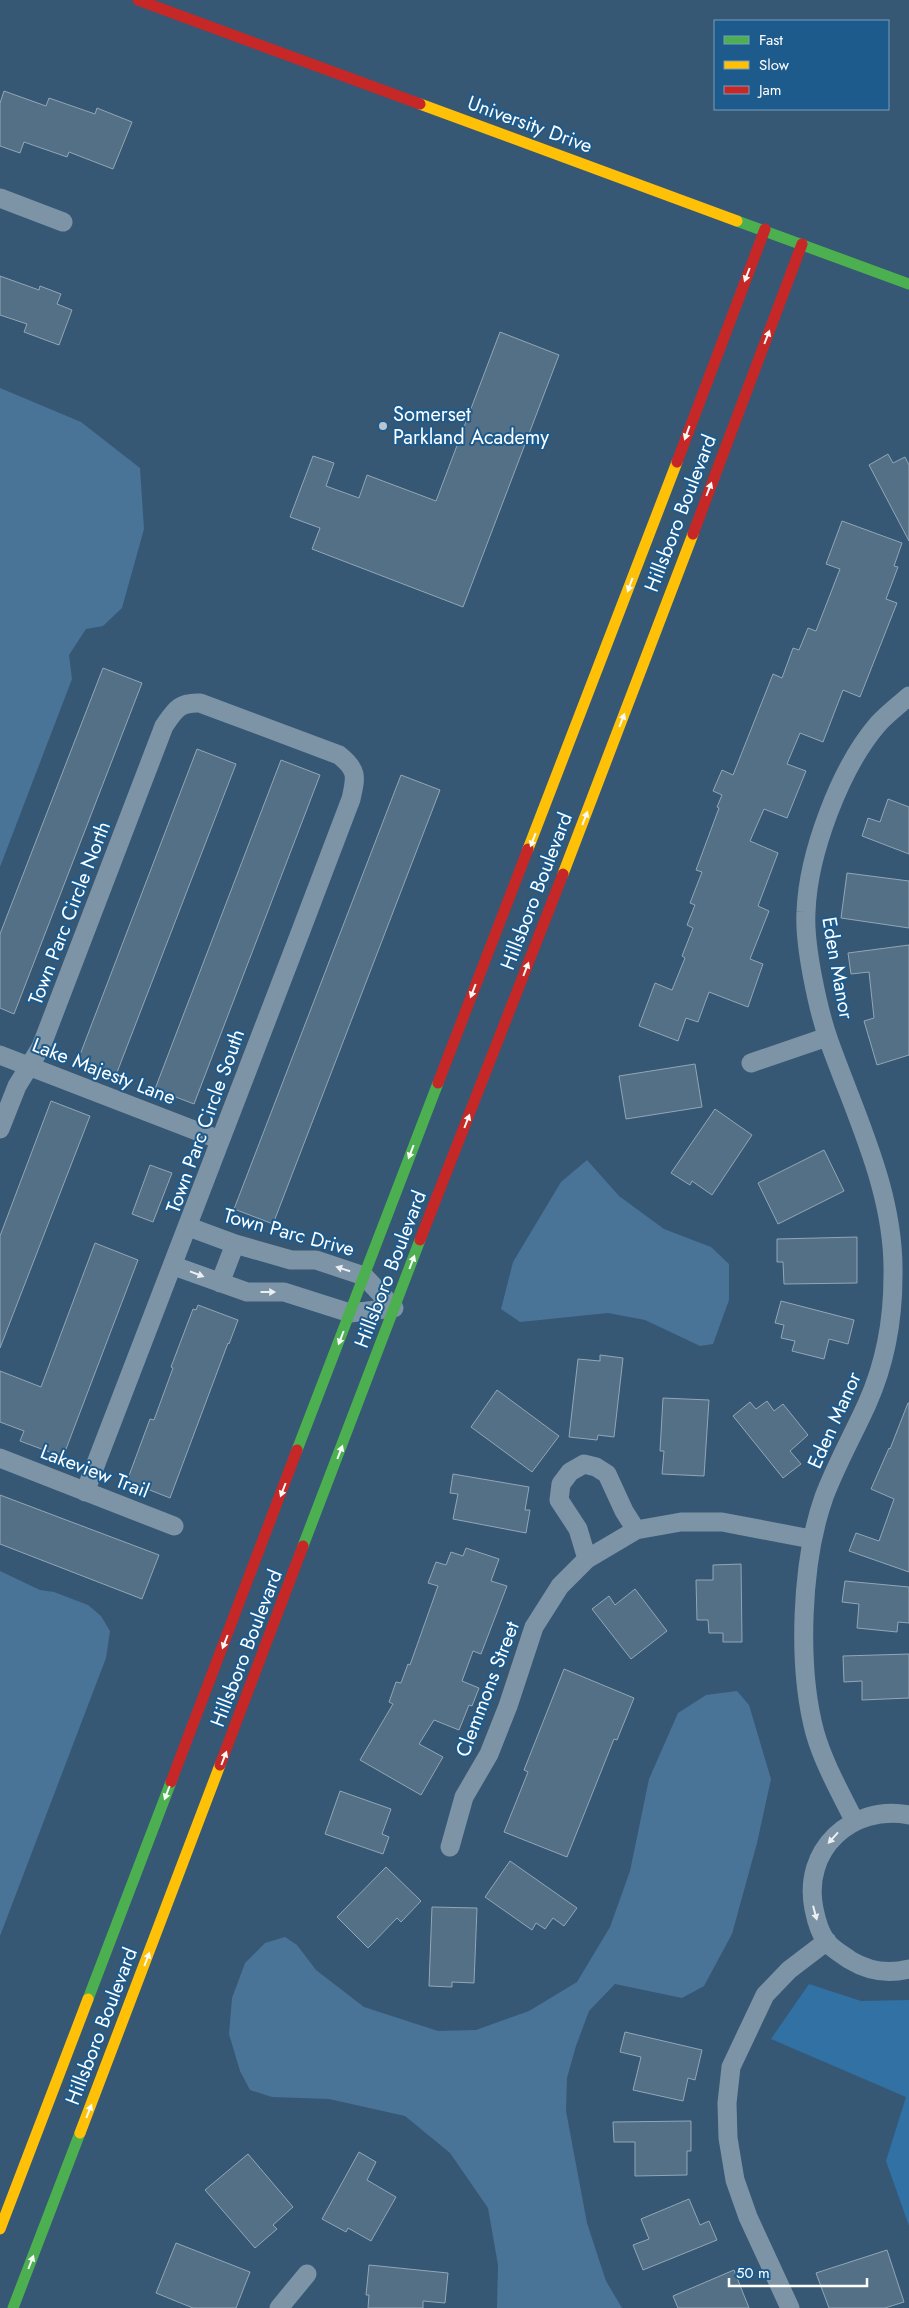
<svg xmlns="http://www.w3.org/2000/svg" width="909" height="2308" viewBox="0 0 909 2308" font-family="Jost,sans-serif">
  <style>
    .green { fill: #3171a4 }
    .water { fill: #497397 }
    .building { fill: #547086; stroke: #92a6b6 }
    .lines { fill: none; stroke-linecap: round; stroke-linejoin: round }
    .street { stroke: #7d94a7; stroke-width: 19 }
    .fast { stroke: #4caf50; stroke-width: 11 }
    .slow { stroke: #ffc107; stroke-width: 11 }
    .jam { stroke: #c62828; stroke-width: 11 }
    .oneway { fill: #f6fbf6 }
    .oneway2 { fill: #eceff2 }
    .poi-dot { fill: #b9c5ce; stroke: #1d5b8d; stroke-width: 2 }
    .labels { text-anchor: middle; stroke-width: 4; stroke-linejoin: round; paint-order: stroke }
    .street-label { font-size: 20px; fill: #fff; stroke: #1d5b8d }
    .poi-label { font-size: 20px; fill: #fff; stroke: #1d5b8d; text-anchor: start }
  </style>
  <rect width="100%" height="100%" fill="#365874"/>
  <!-- green -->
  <path class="green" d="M809,1984L861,2001L909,2000V2226L886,2161L906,2097L771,2039Z"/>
  <!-- water -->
  <path class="water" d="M0,388L81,422L140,468L144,529L122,608L103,626L86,629L69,655L72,679L0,867Z
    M587,1160L619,1196L664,1229L711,1247L729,1264V1300L713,1344L700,1346L645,1320L608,1313L520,1322L501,1309L513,1262L561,1182Z
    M0,1571L40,1590L54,1592L88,1605L101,1616L110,1631L106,1658L0,1936Z
    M737,1691L749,1705L771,1779L757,1843L732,1934L704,1986L682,1998L615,1984L589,2011L576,2046L567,2078L566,2111L587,2223L606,2281L622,2308H497L498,2265L488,2208L450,2153L405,2116L329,2099L272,2097L250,2090L240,2071L229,2034L232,1998L245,1963L265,1943L285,1937L297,1945L316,1970L364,2007L438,2031L476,2030L529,2011L577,1982L610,1927L630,1871L649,1779L678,1713L706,1695Z"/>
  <!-- building -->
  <path class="building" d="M4,91L46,106L49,98L95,114L97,108L132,122L113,169L69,152L67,157L24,142L20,153L0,146V103Z
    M0,276L39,290L40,286L61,294L57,304L72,310L59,345L24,332L27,324L0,315Z
    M500,332L559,355L463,607L312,549L320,528L290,517L313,456L334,463L326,486L359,498L367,475L436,501Z
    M888,454L893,463L905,457L909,465V541L869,465Z
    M842,521L902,543L894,566L898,567L886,599L897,603L860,697L843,690L823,742L800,733L787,764L806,771L787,818L764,809L750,841L778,853L758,906L769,911L750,959L763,964L748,1007L709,992L698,1022L686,1018L678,1041L639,1026L655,983L672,990L685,958L682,956L693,928L687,925L695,905L690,903L702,872L696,870L719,808L717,807L722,795L713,791L722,770L733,775L773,674L782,678L793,648L799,650L808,628L816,631L840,569L826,564Z
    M103,668L142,683L14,1014L0,1008V934Z
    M197,749L236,764L116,1075L78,1060Z
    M281,760L320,775L194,1104L155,1089Z
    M401,775L440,790L273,1224L234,1209Z
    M888,799L909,807V854L862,836L868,818L880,822Z
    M847,873L909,881V928L841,918Z
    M909,945V1055L877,1065L864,1021L874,1018L869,972L851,974L848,953Z
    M695,1064L702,1107L626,1119L619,1076Z
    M51,1101L90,1116L0,1348V1236Z
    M715,1109L752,1135L712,1195L692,1181L690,1185L671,1173Z
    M824,1150L844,1191L778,1224L758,1183Z
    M150,1165L172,1173L153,1222L132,1214Z
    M857,1237V1283L784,1284L783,1262H777V1239Z
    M95,1243L138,1260L63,1457L20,1441L24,1431L0,1422V1371L41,1387Z
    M781,1301L854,1320L848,1344L829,1339L824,1359L792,1351L795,1341L781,1338L784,1325L775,1323Z
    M198,1305L238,1320L229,1344L228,1343L170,1498L127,1481L150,1419L154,1420L166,1387L173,1368L171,1367L193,1309L196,1310Z
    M600,1355L623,1358L614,1437L598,1435L597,1440L569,1437L578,1359L600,1361Z
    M497,1390L559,1436L532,1472L471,1427Z
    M663,1398L709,1400L704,1476L662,1474L664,1451H660Z
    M767,1401L774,1411L783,1404L808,1435L790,1451L801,1464L783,1478L733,1416L750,1402L756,1409Z
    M908,1403H909V1572L849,1551L856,1533L879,1541L894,1499L871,1489L889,1448L890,1449Z
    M453,1474L529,1487L525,1510H530L526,1533L453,1519L458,1494L450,1493Z
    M0,1495L159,1555L142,1599L0,1544Z
    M466,1548L499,1559L491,1581L507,1586L481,1654L473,1651L462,1681L479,1688L472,1706L469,1705L459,1730L434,1720L419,1744L443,1757L421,1795L360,1760L393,1704L389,1702L396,1682L401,1683L408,1664L410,1665L438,1586L428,1583L436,1562L446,1565L451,1552L463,1556Z
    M741,1564L742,1642H723V1633H709L708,1620H697L696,1580H713V1565Z
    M845,1581L909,1587V1623L898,1622L897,1632L857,1628L859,1604L842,1602Z
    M635,1589L667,1631L631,1659L592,1609L609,1596L615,1605Z
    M909,1654V1698L862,1700V1681L844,1682L843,1656Z
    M564,1669L634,1698L617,1740L614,1739L567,1857L504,1832L528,1772L524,1770Z
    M340,1791L391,1809L382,1834L389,1837L383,1854L325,1834Z
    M510,1861L577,1908L564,1926L553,1918L545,1929L536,1923L532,1930L485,1897Z
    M386,1867L421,1901L401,1922L397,1918L368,1948L337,1917Z
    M432,1907L477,1908L474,1983L452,1982V1987L429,1986Z
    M625,2032L702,2050L695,2080L688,2078L683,2101L633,2090L641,2057L620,2052Z
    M691,2121V2151H687V2175L635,2176V2142H614L613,2122Z
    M359,2152L376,2162L367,2180L396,2197L371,2241L348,2228L346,2232L322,2219Z
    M248,2154L293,2207L273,2225L277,2229L255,2248L205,2190Z
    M689,2199L700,2225L709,2221L717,2240L643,2270L633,2245L649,2239L641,2219Z
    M176,2243L250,2272L236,2308H193L156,2293Z
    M887,2250L904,2302L885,2308H829L816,2273Z
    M369,2265L448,2273L445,2303L423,2301V2308H368L369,2295H366Z
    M734,2270L749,2308H678L673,2296Z"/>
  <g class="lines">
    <!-- street -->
    <path class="street" d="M0,198L63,222
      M0,1055L220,1140
      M751,1063L827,1037
      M0,1129L17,1086L41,1047L164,726C175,710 179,702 200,703L339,755C358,770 356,777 351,799C263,1030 176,1261 85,1492
      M189,1227L235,1244L291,1260H316L364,1276L394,1308
      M174,1266L247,1292H284L350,1313L394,1308
      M220,1283L235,1244
      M0,1458L174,1526
      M587,1559L578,1529L559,1500L561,1484L570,1472L584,1464L596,1467L607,1474L624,1511L636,1530
      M909,1815C851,1804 802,1850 814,1909C816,1919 820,1933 826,1941C832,1949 843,1955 850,1960C868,1971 889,1974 909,1969
      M854,1820C840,1792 824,1764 815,1733C797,1666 801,1562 824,1497C836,1465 853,1435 867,1404C885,1364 893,1320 893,1276C895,1193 856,1117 829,1041C818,1010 804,945 806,912C808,854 840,768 878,724C887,714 899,705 909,696
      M450,1847L464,1797L489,1754L508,1706L534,1627L560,1586L587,1559L636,1530L681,1522H722L811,1539
      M279,2308L307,2274
      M790,2308L748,2217L735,2180L728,2138L727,2103L731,2067L765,1995L789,1970L827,1941"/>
    <!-- fast -->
    <path class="fast" d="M737,221L909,284
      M297,1450L438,1083
      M303,1546L420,1240
      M88,1999L171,1782
      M13,2308L80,2133"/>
    <!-- slow -->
    <path class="slow" d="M420,104L737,221
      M528,849L677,462
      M563,874L693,534
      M80,2133L220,1765
      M0,2229L88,1999"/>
    <!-- jam -->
    <path class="jam" d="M138,0L420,104
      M677,462L765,229
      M693,534L802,244
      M438,1083L528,849
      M420,1240L563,874
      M220,1765L303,1546
      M171,1782L297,1450"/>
  </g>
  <!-- one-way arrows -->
  <defs><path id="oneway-solid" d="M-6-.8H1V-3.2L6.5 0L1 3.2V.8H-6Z" transform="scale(1.25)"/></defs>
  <g class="oneway">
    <use href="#oneway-solid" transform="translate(747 275) rotate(111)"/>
    <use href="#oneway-solid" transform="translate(767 337) rotate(-69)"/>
    <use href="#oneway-solid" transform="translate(687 433) rotate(110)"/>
    <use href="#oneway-solid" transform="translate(709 489) rotate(-69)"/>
    <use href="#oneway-solid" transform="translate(630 585) rotate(110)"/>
    <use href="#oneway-solid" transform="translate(622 720) rotate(-69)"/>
    <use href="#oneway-solid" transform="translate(585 818) rotate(-69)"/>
    <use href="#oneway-solid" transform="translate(533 840) rotate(111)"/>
    <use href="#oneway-solid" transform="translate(526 969) rotate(-69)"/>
    <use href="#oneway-solid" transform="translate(473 991) rotate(111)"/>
    <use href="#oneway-solid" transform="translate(467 1121) rotate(-69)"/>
    <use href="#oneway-solid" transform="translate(411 1152) rotate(111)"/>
    <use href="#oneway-solid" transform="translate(412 1262) rotate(-69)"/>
    <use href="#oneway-solid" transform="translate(341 1338) rotate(111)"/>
    <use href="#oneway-solid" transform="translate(340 1452) rotate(-69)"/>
    <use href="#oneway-solid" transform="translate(283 1490) rotate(111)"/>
    <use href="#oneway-solid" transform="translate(225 1642) rotate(111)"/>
    <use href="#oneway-solid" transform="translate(224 1758) rotate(-69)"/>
    <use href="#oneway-solid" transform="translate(167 1793) rotate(111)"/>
    <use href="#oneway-solid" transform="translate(147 1959) rotate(-69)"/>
    <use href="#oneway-solid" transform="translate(89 2111) rotate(-69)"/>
    <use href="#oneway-solid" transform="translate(31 2262) rotate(-69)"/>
  </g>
  <g class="oneway2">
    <use href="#oneway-solid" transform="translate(343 1269) rotate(-162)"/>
    <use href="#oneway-solid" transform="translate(197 1274) rotate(21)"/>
    <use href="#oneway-solid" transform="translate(268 1292)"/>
    <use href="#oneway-solid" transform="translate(833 1838) rotate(132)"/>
    <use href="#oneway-solid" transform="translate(815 1913) rotate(75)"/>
  </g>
  <!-- markers -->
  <circle class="poi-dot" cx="383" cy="426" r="5"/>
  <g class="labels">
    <!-- street labels -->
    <g class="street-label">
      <text transform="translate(530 124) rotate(20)" y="7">University Drive</text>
      <text transform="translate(680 513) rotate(-69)" y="7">Hillsboro Boulevard</text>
      <text transform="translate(536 891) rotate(-69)" y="7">Hillsboro Boulevard</text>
      <text transform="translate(69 913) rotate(-69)" y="7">Town Parc Circle North</text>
      <text transform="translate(838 968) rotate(80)" y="7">Eden Manor</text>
      <text transform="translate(104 1071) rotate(21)" y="7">Lake Majesty Lane</text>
      <text transform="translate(205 1121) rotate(-70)" y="7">Town Parc Circle South</text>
      <text transform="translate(289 1232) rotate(15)" y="7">Town Parc Drive</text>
      <text transform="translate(390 1269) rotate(-69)" y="7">Hillsboro Boulevard</text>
      <text transform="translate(834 1420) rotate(-66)" y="7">Eden Manor</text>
      <text transform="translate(95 1471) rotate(21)" y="7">Lakeview Trail</text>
      <text transform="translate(246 1648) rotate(-69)" y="7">Hillsboro Boulevard</text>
      <text transform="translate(487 1689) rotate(-69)" y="7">Clemmons Street</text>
      <text transform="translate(101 2026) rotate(-69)" y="7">Hillsboro Boulevard</text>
    </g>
    <!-- poi labels -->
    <g class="poi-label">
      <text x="393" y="421">Somerset<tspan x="393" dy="23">Parkland Academy</tspan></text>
    </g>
  </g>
  <!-- legend -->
  <rect x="714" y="20" width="175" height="90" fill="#1d5b8d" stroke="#779dbb"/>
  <rect x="724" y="36" width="25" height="8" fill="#4caf50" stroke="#779dbb"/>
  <text x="759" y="45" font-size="15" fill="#ffffff">Fast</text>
  <rect x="724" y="61" width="25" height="8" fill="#ffc107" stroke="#779dbb"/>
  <text x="759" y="70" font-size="15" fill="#ffffff">Slow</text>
  <rect x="724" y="86" width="25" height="8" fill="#c62828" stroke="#779dbb"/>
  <text x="759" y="95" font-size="15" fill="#ffffff">Jam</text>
  <!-- scale -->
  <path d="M729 2278v8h138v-8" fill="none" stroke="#ffffff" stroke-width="2.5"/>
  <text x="736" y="2278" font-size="15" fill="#ffffff" stroke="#1d5b8d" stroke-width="4" paint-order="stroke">50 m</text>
</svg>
